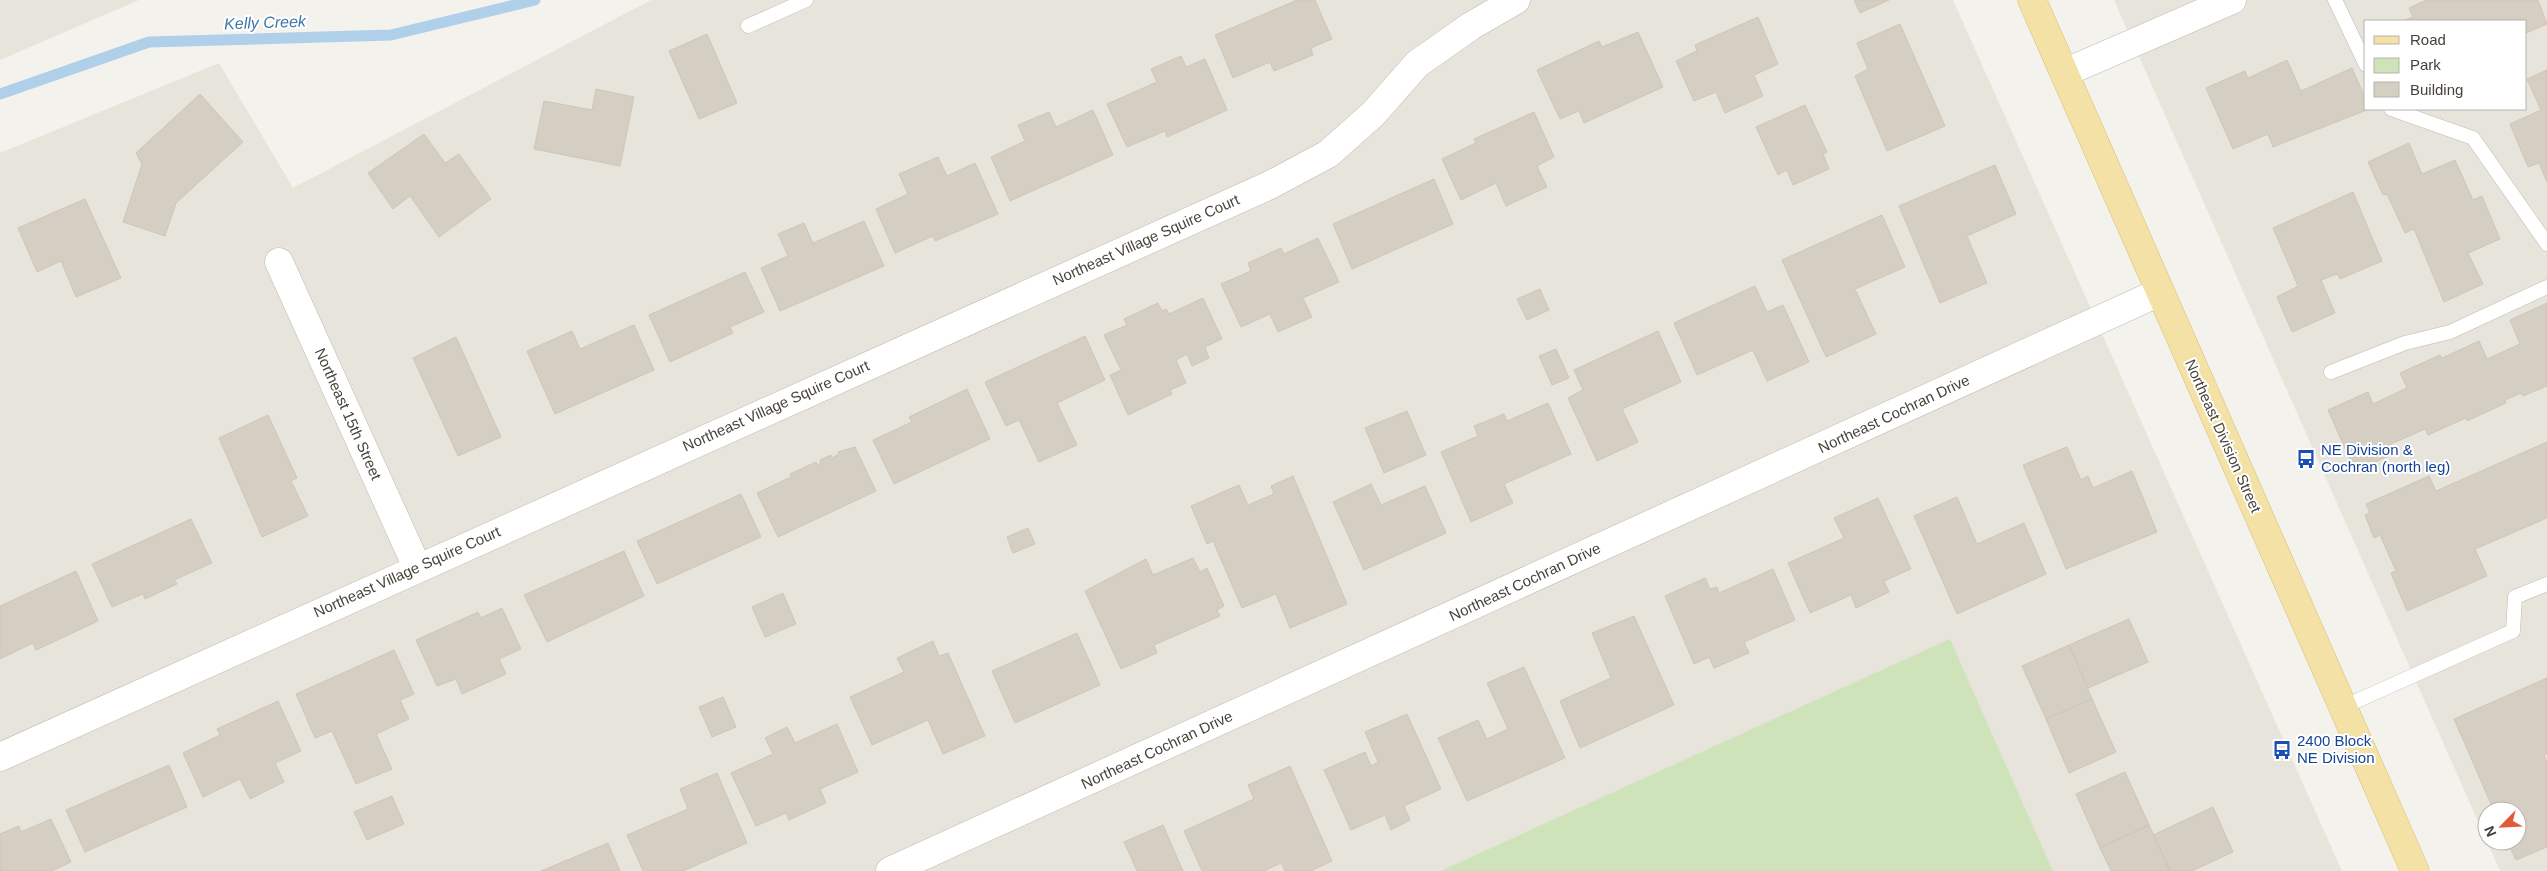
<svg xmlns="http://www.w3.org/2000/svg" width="2547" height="871" viewBox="0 0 2547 871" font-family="Arial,sans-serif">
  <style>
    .residential { fill: #e7e4db; fill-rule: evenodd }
    .green { fill: #cee3ba }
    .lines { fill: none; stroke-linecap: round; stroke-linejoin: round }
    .stream { stroke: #b0cfe9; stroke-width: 11 }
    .building { fill: #d5cec3; stroke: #cfc6b7 }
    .lane-casing { stroke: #bfbaaf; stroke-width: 15 }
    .street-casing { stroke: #bfbaaf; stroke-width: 29 }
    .primary-casing { stroke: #d7bf77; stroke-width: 29 }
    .lane { stroke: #fff; stroke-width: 14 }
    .street { stroke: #fff; stroke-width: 28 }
    .primary { stroke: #f3e1a6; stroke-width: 28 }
    .labels { text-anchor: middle; stroke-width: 4; stroke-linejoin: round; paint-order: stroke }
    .street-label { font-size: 15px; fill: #48433a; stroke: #fff }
    .transit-label { font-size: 15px; fill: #164399; stroke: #fff; text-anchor: start }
    .water-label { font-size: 16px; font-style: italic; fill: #3f76a8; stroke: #fff }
  </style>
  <rect width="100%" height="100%" fill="#f4f2ec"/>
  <!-- residential -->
  <path class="residential" d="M0,0H139L0,60Z
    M651,0H1953L2342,871H2053L1950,640L1440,871H0V153L219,63L293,188Z
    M2114,0H2547V871H2500ZM2366,21H2526V109H2366ZM2487,811H2517V841H2487Z"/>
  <!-- green -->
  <path class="green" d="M1950,639L2053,871H1440Z"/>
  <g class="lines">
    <!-- stream -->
    <path class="stream" d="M0,94L149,42L391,35L535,0"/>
  </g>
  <!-- building -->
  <path class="building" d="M1297,0H1315L1332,39L1311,48L1313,55L1274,71L1270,62L1233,78L1215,35Z
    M1854,0H1889L1860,13Z
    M2426,0H2538L2547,24L2526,33V21H2402L2413,17L2409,8Z
    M1758,17L1778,64L1754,75L1763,96L1725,113L1716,92L1694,101L1676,61L1697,51L1695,45Z
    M1900,24L1945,126L1887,151L1855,76L1868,69L1857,43Z
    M1638,32L1663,87L1584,123L1579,111L1560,119L1537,70L1599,41L1602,47Z
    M707,34L737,103L699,119L669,51Z
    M1181,56L1186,67L1205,59L1227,110L1167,137L1165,131L1127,147L1107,104L1157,82L1151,69Z
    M2287,60L2301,91L2352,68L2366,100V109H2369L2273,147L2268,134L2233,149L2206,88L2245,71L2248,78Z
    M2547,70V182L2539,163L2528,167L2510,124L2541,110L2527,79Z
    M596,89L634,97L620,166L534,149L544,101L592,110Z
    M200,94L243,142L176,203L165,236L123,222L142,164L136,153Z
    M1805,105L1827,152L1823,154L1829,169L1793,185L1787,170L1778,175L1756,127Z
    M1093,110L1113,155L1010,201L991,157L1025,141L1018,125L1049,112L1056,127Z
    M1534,112L1554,157L1537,166L1547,187L1506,206L1496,183L1461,200L1442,159L1476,143L1474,139Z
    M424,134L445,163L459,154L491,199L439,237L410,196L393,209L368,173Z
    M2409,143L2422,174L2455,160L2473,200L2482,196L2500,239L2468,253L2483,284L2444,302L2414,229L2405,233L2387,194L2383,195L2368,162Z
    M938,157L947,176L975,163L998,214L935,241L933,236L895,253L876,209L908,194L899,174Z
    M1995,165L2016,214L1967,236L1987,283L1940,303L1899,206Z
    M1434,179L1453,224L1352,269L1333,224Z
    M2353,192L2382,261L2340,279L2337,274L2321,280L2335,313L2292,332L2277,297L2298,286L2273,228Z
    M85,199L121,278L76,297L61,261L37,272L18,228Z
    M1882,215L1905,267L1855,289L1876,334L1826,357L1782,260Z
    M864,221L884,266L780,311L761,268L788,256L778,234L804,223L813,243Z
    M1318,238L1339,282L1303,298L1312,317L1278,332L1270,314L1241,327L1221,284L1251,271L1248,263L1281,248L1284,254Z
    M745,272L764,312L730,327L733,333L670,362L649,315Z
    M1755,286L1767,312L1783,305L1809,362L1767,381L1753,350L1697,375L1674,323Z
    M1540,289L1549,310L1527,320L1517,299Z
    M1203,298L1222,339L1205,347L1209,358L1192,366L1187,354L1176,360L1186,383L1170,390L1172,394L1128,415L1110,375L1121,370L1104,335L1127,325L1124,319L1158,303L1162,311L1166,309L1169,314Z
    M2547,303V386L2523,396L2521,393L2505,400L2506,403L2467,421L2466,418L2428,435L2425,429L2391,444L2395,453L2355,471L2328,410L2368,392L2373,404L2407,388L2400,373L2440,355L2442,358L2479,341L2487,359L2520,344L2510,320Z
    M634,325L654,370L555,414L527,351L572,331L580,349Z
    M1658,331L1681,382L1622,409L1638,442L1597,461L1568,398L1583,390L1574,370Z
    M1085,336L1105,380L1057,403L1077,445L1039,462L1019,420L1006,426L985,382Z
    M456,337L501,437L458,456L413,358Z
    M1556,349L1569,378L1552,385L1539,356Z
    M967,389L990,439L894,484L873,440L912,422L909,417Z
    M1548,403L1571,454L1504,484L1513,503L1471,522L1441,452L1478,436L1474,426L1504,414L1507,421Z
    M1407,411L1426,455L1384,473L1365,428Z
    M268,415L297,478L291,481L308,516L262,537L219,438Z
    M2547,442V518L2475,549L2487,576L2407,611L2391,573L2396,571L2380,535L2374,538L2365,515L2370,513L2366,504L2429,476L2436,491Z
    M855,447L876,491L778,537L757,493L791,477L790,474L816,462L817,465L821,463L820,460L831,455L832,458L839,454L838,452Z
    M2067,447L2081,480L2088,476L2093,488L2132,471L2157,532L2066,569L2023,465Z
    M1293,476L1347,604L1290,628L1276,594L1242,608L1213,541L1207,544L1191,506L1239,485L1248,505L1274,494L1271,486Z
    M1371,484L1381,505L1425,486L1446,533L1364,570L1333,502Z
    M741,494L761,537L657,584L637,541Z
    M1957,497L1977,544L2024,523L2046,574L1957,614L1914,516Z
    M1878,498L1911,569L1884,581L1889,592L1856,608L1851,595L1810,613L1788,563L1844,538L1834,518Z
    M191,519L212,563L174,580L177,584L145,599L143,594L112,607L92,564Z
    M1028,528L1035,544L1013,553L1007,537Z
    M624,551L644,596L547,642L524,595Z
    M1193,558L1200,572L1207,568L1224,606L1217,610L1220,616L1154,645L1157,653L1121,669L1085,591L1146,559L1153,575Z
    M1773,569L1795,620L1744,642L1749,653L1714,668L1709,657L1694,664L1665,596L1705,578L1710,589L1717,587L1719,593Z
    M76,571L98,621L36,650L33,643L0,659V606Z
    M783,593L796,624L765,637L752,607Z
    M502,608L521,649L499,659L506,674L462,694L456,679L437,686L416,640L478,612L481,618Z
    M1634,616L1674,705L1580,748L1560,701L1611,678L1592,633Z
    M2129,619L2148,662L2088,688L2069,645Z
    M1077,633L1100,685L1015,723L992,671Z
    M933,641L939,656L948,653L985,736L943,754L928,720L872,745L850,697L904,672L897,658Z
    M2069,645L2092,699L2046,719L2022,666Z
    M394,650L414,694L400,700L409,719L376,734L392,769L356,784L332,731L315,738L296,694Z
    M1524,667L1565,758L1467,801L1438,738L1478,720L1487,739L1508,729L1487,683Z
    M2547,678V754L2544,755L2547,762V847L2516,860L2507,841H2517V811H2494L2454,719Z
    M723,697L736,727L712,737L699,707Z
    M2092,699L2116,752L2069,773L2046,719Z
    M278,701L301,751L275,763L284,782L250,799L240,779L203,797L183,753L220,735L217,729Z
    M1407,714L1441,789L1404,806L1410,820L1391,830L1385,815L1351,830L1324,770L1365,752L1371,766L1378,762L1365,732Z
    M837,724L858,772L820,789L826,803L789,820L786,813L756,826L731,773L773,754L765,738L787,727L795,743Z
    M169,765L187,807L85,852L66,810Z
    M1290,766L1332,861L1311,871H1285L1281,863L1264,871H1202L1184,831L1254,799L1248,785Z
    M2125,772L2149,825L2100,848L2076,794Z
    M717,773L747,843L683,871H643L627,835L688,809L680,789Z
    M392,796L404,824L367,840L354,812Z
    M2213,807L2233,852L2192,871H2170L2153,835Z
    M51,819L71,862L52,871H0V834L19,826L21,832Z
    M1163,825L1183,871H1137L1124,842Z
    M2149,825L2170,871H2111L2100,848Z
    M608,843L620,871H541Z"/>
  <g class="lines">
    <!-- lane casing -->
    <g class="lane-casing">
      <path id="lane" d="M2335,0L2366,65
        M748,26L806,0
        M2391,109L2473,138L2547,244
        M2331,372L2405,343L2450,332L2547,287
        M2343,707L2513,631L2515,597L2547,584"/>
    </g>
    <!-- street casing -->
    <g class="street-casing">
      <path id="street" d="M2064,73L2232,0
        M279,262L417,567
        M0,757L1270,185L1328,154L1373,114L1417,64L1471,26L1516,0
        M890,871L2160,292"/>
    </g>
    <!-- primary casing -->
    <g class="primary-casing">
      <path id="primary" d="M2032,0L2415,871"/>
    </g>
    <!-- lane -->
    <use href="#lane" class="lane"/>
    <!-- street -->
    <use href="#street" class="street"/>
    <!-- primary -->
    <use href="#primary" class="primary"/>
  </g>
  <!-- icons -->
  <defs>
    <g id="bus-bare" transform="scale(1.5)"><path d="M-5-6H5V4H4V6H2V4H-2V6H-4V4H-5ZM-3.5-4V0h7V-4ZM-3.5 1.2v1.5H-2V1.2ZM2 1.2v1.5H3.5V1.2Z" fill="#1a4fb4" stroke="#fff" stroke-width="2.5" paint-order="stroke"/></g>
  </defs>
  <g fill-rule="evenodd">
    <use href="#bus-bare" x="2306" y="459"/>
    <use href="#bus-bare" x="2282" y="750"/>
  </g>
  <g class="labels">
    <!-- street labels -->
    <g class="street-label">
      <text transform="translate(1146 240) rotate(-24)" y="5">Northeast Village Squire Court</text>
      <text transform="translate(776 406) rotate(-24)" y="5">Northeast Village Squire Court</text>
      <text transform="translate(348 414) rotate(66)" y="5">Northeast 15th Street</text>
      <text transform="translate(1894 414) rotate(-25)" y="5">Northeast Cochran Drive</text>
      <text transform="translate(2223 436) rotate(66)" y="5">Northeast Division Street</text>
      <text transform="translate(407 572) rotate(-24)" y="5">Northeast Village Squire Court</text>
      <text transform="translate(1525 582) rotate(-25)" y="5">Northeast Cochran Drive</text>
      <text transform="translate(1157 750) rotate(-25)" y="5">Northeast Cochran Drive</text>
    </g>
    <!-- transit labels -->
    <g class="transit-label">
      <text x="2321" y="455">NE Division &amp;<tspan x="2321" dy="17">Cochran (north leg)</tspan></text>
      <text x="2297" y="746">2400 Block<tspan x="2297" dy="17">NE Division</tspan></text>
    </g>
    <!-- water labels -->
    <g class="water-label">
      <text transform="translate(265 22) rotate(-2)" y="6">Kelly Creek</text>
    </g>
  </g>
  <!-- legend -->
  <rect x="2364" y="20" width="162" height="90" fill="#ffffff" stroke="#b6b4b0"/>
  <rect x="2374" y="36" width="25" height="8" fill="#f3e1a6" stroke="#b6b4b0"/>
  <text x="2410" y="45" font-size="15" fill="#48433a">Road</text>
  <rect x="2374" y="58" width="25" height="15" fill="#cee3ba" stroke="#b6b4b0"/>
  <text x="2410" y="70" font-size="15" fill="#48433a">Park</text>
  <rect x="2374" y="82" width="25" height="15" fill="#d5cec3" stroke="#b6b4b0"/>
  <text x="2410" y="95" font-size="15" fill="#48433a">Building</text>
  <!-- north arrow -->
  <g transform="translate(2502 826) rotate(246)"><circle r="24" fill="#ffffff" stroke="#b6b4b0"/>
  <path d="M0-4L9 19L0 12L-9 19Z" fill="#e15936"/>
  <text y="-8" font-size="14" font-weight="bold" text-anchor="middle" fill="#48433a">N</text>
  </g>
</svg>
